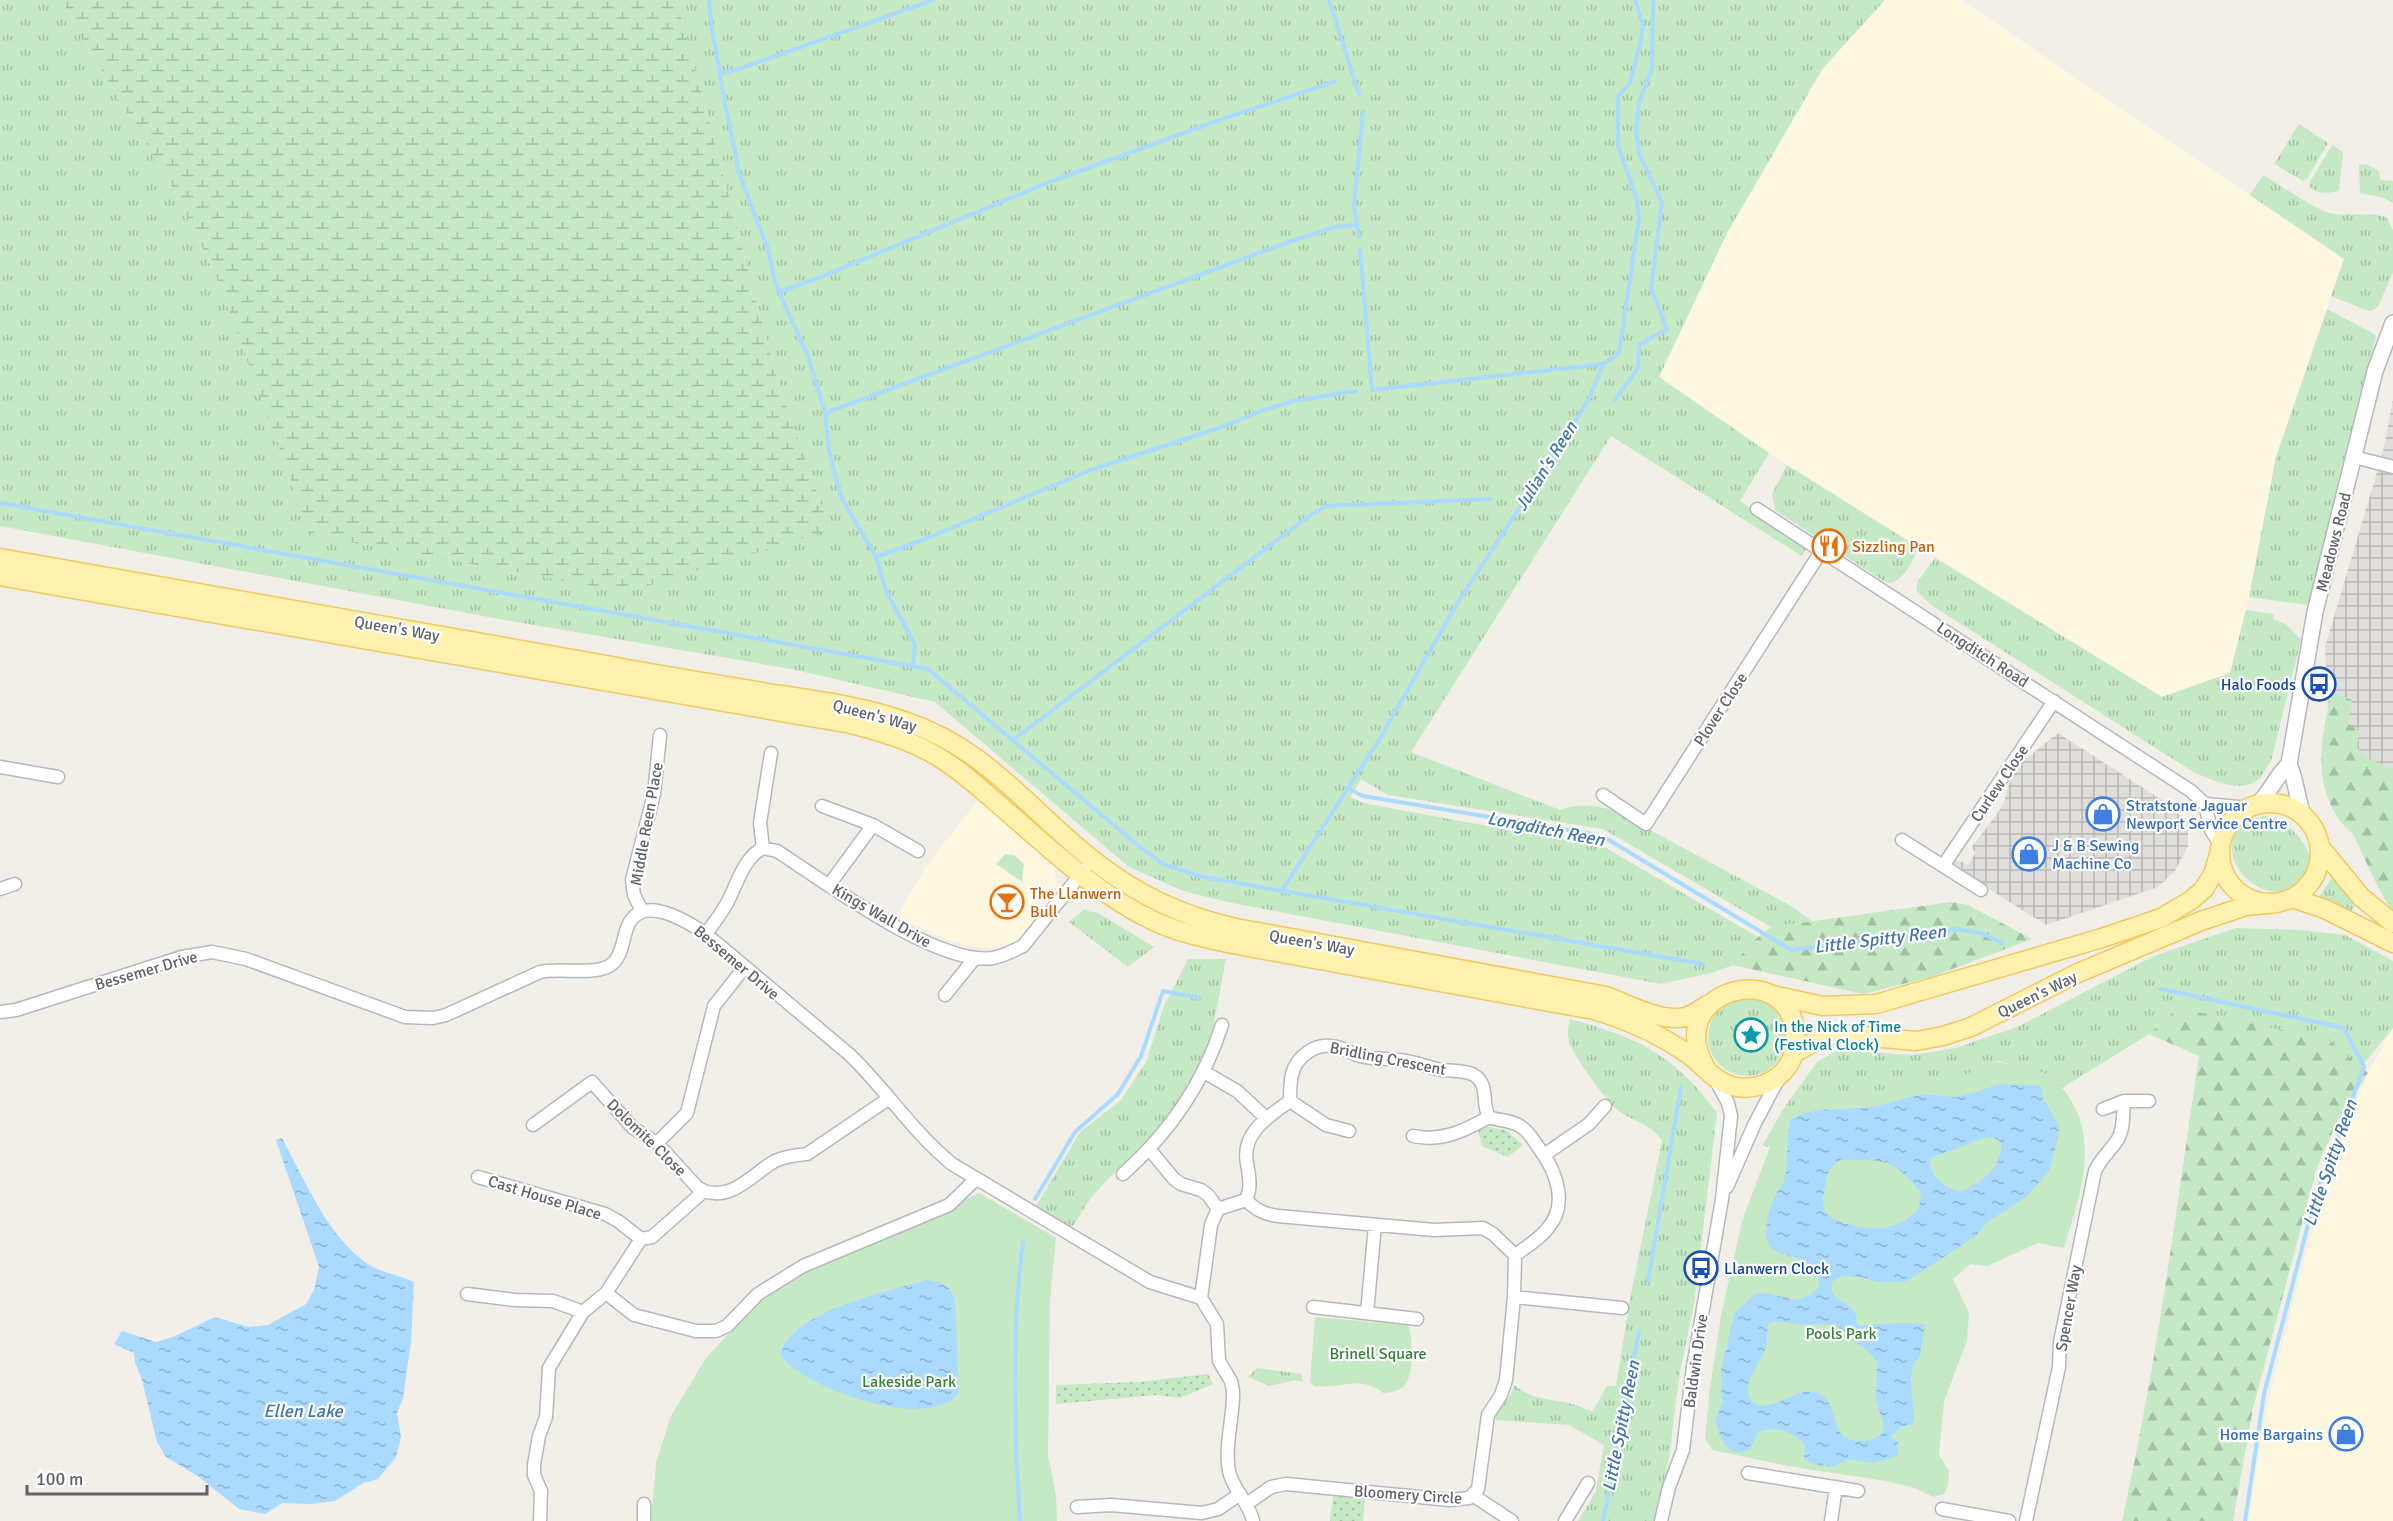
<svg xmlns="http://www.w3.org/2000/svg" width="2393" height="1521" viewBox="0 0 2393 1521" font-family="Signika,sans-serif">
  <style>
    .commercial { fill: #fef7e0 }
    .industrial { fill: url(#industrial-grid) }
    .grass { fill: url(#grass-tufts) }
    .forest { fill: url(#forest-firs) }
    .wetland { fill: url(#wetland-marsh) }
    .park { fill: #c5e8c5 }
    .garden { fill: url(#garden-dots) }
    .water { fill: url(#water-ripples); fill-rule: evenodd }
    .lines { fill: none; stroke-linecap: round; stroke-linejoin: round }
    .stream { stroke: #aadaff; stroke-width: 4 }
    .minor-casing { stroke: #b5b8bc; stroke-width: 15 }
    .tertiary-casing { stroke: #b5b8bc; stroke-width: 18 }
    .primary-casing { stroke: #f2c960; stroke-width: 21 }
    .minor { stroke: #fff; stroke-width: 12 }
    .tertiary { stroke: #fff; stroke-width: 15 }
    .primary { stroke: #fff2af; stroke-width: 18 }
    .labels { text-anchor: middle; stroke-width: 4.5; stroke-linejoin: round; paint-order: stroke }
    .street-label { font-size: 16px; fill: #5f6368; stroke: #fff }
    .food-label { font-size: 16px; fill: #c56008; stroke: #fff; text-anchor: start }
    .transit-label { font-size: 16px; fill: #164399; stroke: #fff; text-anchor: end }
    .shop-label { font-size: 16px; fill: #366cbe; stroke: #fff; text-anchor: start }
    .culture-label { font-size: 16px; fill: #0d838f; stroke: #fff; text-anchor: start }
    .park-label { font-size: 16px; fill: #348238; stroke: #fff }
    .water-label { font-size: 18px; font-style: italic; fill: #4174aa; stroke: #fff }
  </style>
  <defs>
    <pattern id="industrial-grid" width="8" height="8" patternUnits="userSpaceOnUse" patternTransform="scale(1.5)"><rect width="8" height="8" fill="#e0deda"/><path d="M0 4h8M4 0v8" fill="none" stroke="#b9b8b5"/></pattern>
    <pattern id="grass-tufts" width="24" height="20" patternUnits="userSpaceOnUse" patternTransform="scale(1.5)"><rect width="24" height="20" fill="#c5e8c5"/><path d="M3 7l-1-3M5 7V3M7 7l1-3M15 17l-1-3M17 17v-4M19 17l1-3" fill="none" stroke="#a3c0a4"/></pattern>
    <pattern id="forest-firs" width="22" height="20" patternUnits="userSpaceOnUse" patternTransform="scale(1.5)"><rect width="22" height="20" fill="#c5e8c5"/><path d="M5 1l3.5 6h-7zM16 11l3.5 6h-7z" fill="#a3c0a4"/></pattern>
    <pattern id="wetland-marsh" width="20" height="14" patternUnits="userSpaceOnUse" patternTransform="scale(1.5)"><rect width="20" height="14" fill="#c5e8c5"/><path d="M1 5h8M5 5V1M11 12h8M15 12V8" fill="none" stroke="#a3c0a4"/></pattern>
    <pattern id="garden-dots" width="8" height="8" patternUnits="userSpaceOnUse" patternTransform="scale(1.5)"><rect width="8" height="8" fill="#c5e8c5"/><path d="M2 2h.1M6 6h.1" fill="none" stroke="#a3c0a4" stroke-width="1.8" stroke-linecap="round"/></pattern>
    <pattern id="water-ripples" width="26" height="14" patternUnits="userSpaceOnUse" patternTransform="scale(1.5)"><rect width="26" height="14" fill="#aadaff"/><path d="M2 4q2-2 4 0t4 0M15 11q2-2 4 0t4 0" fill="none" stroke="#8eb4d2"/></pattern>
  </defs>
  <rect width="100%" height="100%" fill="#f1efe8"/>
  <!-- commercial -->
  <path class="commercial" d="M1885,0H1961L2344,259L2276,457L2248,602L2230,673L2162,697L1778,459L1659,377L1727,233L1823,68Z
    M978,800L1047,859L1054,868L1057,884L1044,910L1017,942L990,949L955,943L897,916L925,868Z
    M2393,1027V1521H2248L2267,1405L2299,1279L2331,1164L2368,1073Z"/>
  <!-- industrial -->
  <path class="industrial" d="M2393,399V789L2343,742L2328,709L2325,647L2383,452Z
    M2058,733L2165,802L2188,822V846L2175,871L2158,887L2046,925L1950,864L1954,859L1969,865L1975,853L1972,847L2004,804L2007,789L2018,765Z"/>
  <!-- grass -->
  <path class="grass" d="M0,0H63L69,17L181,202L220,286L829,530L777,379L677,0H1885L1823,68L1727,233L1659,377L1769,453L1740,501L1808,547L1802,556L1611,436L1411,752L1560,810C1579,803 1594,805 1613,810L1791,906L1812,921L1771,927L1603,829L1388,795L1361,779L1350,797L1363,803L1606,848L1758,937L1733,965L1715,972L1661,984L1232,903L1183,891L1129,867L935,702L791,669L505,620L0,526Z
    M2299,124L2328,143L2308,177L2303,181L2274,164Z
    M2332,145L2343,152L2339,191C2328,194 2318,194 2309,186L2310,182Z
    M2366,164L2379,171L2380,180L2393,181V203L2384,198L2360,193L2359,168V165Z
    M2263,175C2277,183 2316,210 2329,213C2348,217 2367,211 2386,217L2393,230V272L2378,307L2371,311L2363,309L2331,296L2344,259L2250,195Z
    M2327,309L2376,335L2346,476L2311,600L2307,605L2249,597L2276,457Z
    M1787,465L1919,548C1912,560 1905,580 1890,583L1882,580L1775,510L1772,494Z
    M1935,558L2162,697L2230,673L2246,610L2274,614L2273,619L2287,625L2301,640L2271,761C2267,766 2264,773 2260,778C2242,795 2214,780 2195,773L1931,605L1916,590L1918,581Z
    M2263,816C2294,818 2332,869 2298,887C2249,912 2197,832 2263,816Z
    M2333,876L2357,902L2351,912L2319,897Z
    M1083,910L1098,913L1154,947L1128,967L1069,922Z
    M2236,928L2301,930L2345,935L2393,961V1028L2360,1068L2178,1008L2149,1034L2062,1088L2046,1074L1998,1061L1967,1074L1888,1089L1870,1095L1790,1114L1770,1147L1762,1146L1784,1108L1817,1062L1838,1050L1912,1055L1956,1048L2019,1026L2154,956Z
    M1188,959H1226L1212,1033L1203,1062L1167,1121L1110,1177L1090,1199L1071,1229L1036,1206L1080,1132L1121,1100L1146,1062L1164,1006Z
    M1708 1037a39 39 0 1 1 78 0a39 39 0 1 1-78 0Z
    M1570,1019C1637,1037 1675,1055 1717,1113L1694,1304L1679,1377L1669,1458L1656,1521H1578L1596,1491L1604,1445L1569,1425L1496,1420V1415L1511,1394L1514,1385C1540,1406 1565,1396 1592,1412L1607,1386H1616L1631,1294L1662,1141C1652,1123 1629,1121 1614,1107C1603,1096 1570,1052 1568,1037C1567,1032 1569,1024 1570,1019Z
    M1257,1368L1302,1374L1303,1382L1296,1380L1270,1386L1248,1377Z"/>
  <!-- forest -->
  <path class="forest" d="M2332,692L2352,700L2348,723L2360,732L2356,747L2367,758L2393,769V912C2377,889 2367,863 2355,838C2352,831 2345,827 2340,821C2312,781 2321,736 2332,692Z
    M1951,902L1968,905L2032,939L1931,977L1863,994L1733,965L1752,942L1771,927Z
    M2178,1008L2329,1040L2368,1073L2338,1120L2317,1167L2253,1408L2233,1521H2122C2156,1368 2176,1212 2199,1056L2149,1034Z"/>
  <!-- wetland -->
  <path class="wetland" d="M63,0H677L777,379L830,530L627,592L311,535L220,286L181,202L69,17Z"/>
  <!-- park -->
  <path class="park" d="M1005,854L1014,855L1024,864L1022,882L996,864Z
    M1996,1062C2012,1065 2032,1066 2046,1074C2053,1077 2061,1086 2066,1093C2101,1139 2079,1199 2064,1248L2038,1243L1987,1266L1970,1264L1953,1279L1969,1313L1967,1341L1944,1401L1939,1455L1949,1471L1948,1486L1944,1494L1933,1497L1915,1488L1886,1481L1788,1466L1712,1450L1705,1438L1710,1388L1721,1316L1742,1221L1777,1128L1791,1107L1806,1102L1870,1095L1888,1089L1967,1074Z
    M979,1193L1056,1238L1050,1299L1048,1454L1056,1496L1057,1521H651L656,1463L671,1416L706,1358L758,1302L805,1273L882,1240Z
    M1315,1317L1408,1325C1413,1338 1414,1374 1405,1385C1399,1392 1391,1392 1383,1393C1360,1375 1342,1389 1314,1386L1310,1382Z"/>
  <!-- garden -->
  <path class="garden" d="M1486,1126L1507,1131L1523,1145L1508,1157L1482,1146L1478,1130Z
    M1208,1374L1213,1384L1180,1398L1156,1395L1056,1404V1385L1138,1382Z
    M1333,1496L1365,1500L1363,1521H1330Z"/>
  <!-- water -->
  <path class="water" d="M2004,1084L2041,1086L2043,1098L2059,1126L2058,1138L2049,1171L2026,1197L1986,1223L1976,1236L1907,1281L1877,1282L1861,1277L1841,1276L1832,1282C1828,1300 1847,1301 1856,1313V1322L1860,1326C1871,1324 1917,1321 1925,1325L1920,1355L1912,1368L1911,1383L1914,1418L1912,1425L1901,1427L1890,1438L1898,1441L1897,1456L1874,1463L1848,1459L1832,1467L1814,1464L1804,1459L1805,1445C1793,1431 1775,1425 1758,1432L1750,1450C1726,1459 1721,1438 1715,1420L1722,1403L1721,1369L1735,1312L1756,1294L1764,1293L1797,1300L1810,1295L1819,1287C1820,1248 1776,1264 1768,1242C1763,1227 1769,1210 1775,1196C1777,1191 1783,1187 1784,1181C1789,1161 1786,1140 1790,1120C1815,1104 1849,1112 1877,1106C1892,1103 1907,1096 1922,1095C1933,1094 1944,1097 1955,1097C1972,1096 1987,1086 2004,1084ZM1987,1137H1993L2002,1143C1999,1171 1985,1179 1962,1192C1946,1189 1927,1176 1931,1158ZM1841,1160C1886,1160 1892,1157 1921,1193L1919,1208C1900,1232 1868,1232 1842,1222C1834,1219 1827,1217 1824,1209C1821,1202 1824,1193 1825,1186C1826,1173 1830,1167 1841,1160ZM1775,1321L1804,1325L1835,1324L1873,1356L1877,1363L1876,1401L1883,1422V1433C1877,1438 1870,1441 1861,1441C1828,1441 1841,1410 1823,1396C1800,1379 1772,1418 1753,1402C1737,1387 1762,1362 1766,1347C1768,1339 1766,1332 1769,1324Z
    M282,1138C304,1179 329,1240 371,1266C384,1273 401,1276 414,1282L411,1342L403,1398L397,1413L401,1437L396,1457L378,1479L363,1483L335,1501L310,1504L282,1503L265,1514L239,1509L199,1477L166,1457L157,1442L142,1380L135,1362L134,1353L114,1344L122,1331L156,1342L173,1337L215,1317L249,1327L268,1325L306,1304L314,1290L319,1267L276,1140Z
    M927,1280C942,1283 950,1284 955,1300L959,1392C932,1434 801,1388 780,1354C792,1311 888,1291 927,1280Z"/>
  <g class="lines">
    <!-- stream -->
    <path class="stream" d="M709,0L712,29L726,109L739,172L769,253L775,283L807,354L825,413L829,451L841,497L876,557L887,593L915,645L913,666
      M1329,0L1359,94
      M721,73L739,69L933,0
      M1359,237L1354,204L1363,112
      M1360,250L1372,390L1603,364
      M779,292L818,278L1052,181L1231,116L1334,82
      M1615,400L1638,368L1639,345L1667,329L1651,288L1662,203L1639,153L1636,129L1639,103L1652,69L1653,0
      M825,413L1286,243L1335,227L1357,225
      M0,503L928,669L1135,843L1163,864L1203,877L1703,964
      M876,557L925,539L1091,470L1219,428L1264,410L1293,401L1356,391
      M1013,740L1309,516L1327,506L1491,499
      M1347,788L1363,796L1587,833L1609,840L1791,950L1956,929L1981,933L2002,943
      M1281,892L1379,740L1458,602L1555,454L1590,397L1603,364L1619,353L1639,219L1637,200L1618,145V96L1630,83L1641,40L1643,25L1635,0
      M2161,989L2344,1028L2364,1067L2315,1198L2264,1394L2245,1521
      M1035,1199L1075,1132L1118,1094L1141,1056L1163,991L1200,998
      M1648,1281L1681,1087
      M1020,1521C1014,1427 1011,1334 1023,1241
      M1603,1521L1639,1331"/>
    <!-- minor casing -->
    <g class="minor-casing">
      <path id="minor" d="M2354,457L2393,467
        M1757,509L2191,791L2205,804L2211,830L2221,846
        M0,767L58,777
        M1603,795L1646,824L1822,550
        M2205,804L2249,808
        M822,806L873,825L918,851
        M1902,840L1981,890
        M763,848L760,823L771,753
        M1943,866L2054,701
        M829,885L873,825
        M0,889L15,884
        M642,911L634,895L632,880L654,794L660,735
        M706,934C713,924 721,914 727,903C737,885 743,858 763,848L777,851C825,882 937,966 993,958C1004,956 1013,951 1023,946L1084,870
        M945,995L975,958
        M0,1012L16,1010L182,957L212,952L246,959L405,1017L433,1018L446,1015L540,972C560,967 599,977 613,963C622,955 623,939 627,928C640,892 685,920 706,934L850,1055C886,1090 913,1132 952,1164L1150,1282L1201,1298L1217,1324L1219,1361L1231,1381L1233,1391C1234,1417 1224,1445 1229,1471C1233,1490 1249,1502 1253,1521
        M1204,1072L1237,1091L1266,1118
        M1290,1101L1326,1125L1349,1131
        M2103,1109L2124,1101H2149
        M533,1125L592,1082L633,1128L657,1143L697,1187L704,1191
        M1413,1136C1442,1142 1464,1131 1489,1117
        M657,1143L687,1113L714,1006L744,968
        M1150,1150L1174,1179L1181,1184L1201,1190L1208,1195L1218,1209L1211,1225L1201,1298
        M1544,1155L1589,1124L1605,1106
        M1123,1174C1169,1133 1203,1085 1222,1025
        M478,1177L605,1214L618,1221L641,1239
        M1727,1187L1755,1123L1779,1078
        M1218,1209L1246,1200
        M606,1293L634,1315L696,1331H716L727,1326L758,1294L803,1266L949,1205L976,1179
        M467,1294L515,1300L553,1301L583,1312
        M1514,1297L1515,1255C1526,1247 1540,1239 1548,1228C1568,1205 1557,1173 1541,1151C1535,1143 1529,1131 1520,1126C1511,1120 1499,1121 1489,1117C1481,1104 1490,1085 1474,1075C1465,1070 1452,1071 1442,1070C1430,1068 1418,1063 1406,1061C1391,1058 1375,1060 1360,1056C1350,1053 1341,1046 1330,1046C1322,1045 1314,1048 1308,1052C1290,1064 1290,1081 1290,1101C1269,1116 1241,1133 1247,1163C1249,1177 1252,1186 1246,1200C1256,1210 1264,1214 1278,1216L1434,1230L1483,1228L1493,1234L1515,1255
        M1313,1307L1417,1319
        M1367,1313L1375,1225
        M1748,1473L1858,1491
        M1474,1496L1512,1521
        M1248,1503L1271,1487L1286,1484L1450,1500L1469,1498L1478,1489L1488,1415L1501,1395L1506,1380L1514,1297L1622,1308
        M1077,1507L1111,1505L1202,1513L1218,1509L1240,1494
        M1942,1509L2009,1521
        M540,1521L541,1491L534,1475V1465L539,1436L546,1417L549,1368L583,1312L606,1293L641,1239L652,1237L704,1191C733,1201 752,1174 775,1161C785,1156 797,1155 807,1154L888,1099
        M644,1521V1504
        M1565,1521L1588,1483
        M1661,1521L1669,1487L1683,1450L1693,1367L1722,1199L1731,1116L1728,1103L1715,1079
        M1831,1521L1836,1487
        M2026,1521L2059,1367L2060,1342L2095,1171C2101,1158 2111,1150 2118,1139C2124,1128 2123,1114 2124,1101"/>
    </g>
    <!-- tertiary casing -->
    <g class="tertiary-casing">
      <path id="tertiary" d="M2257,805C2270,793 2276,776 2289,764
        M2303,815C2297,798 2296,780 2289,764L2315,612L2375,371L2393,323"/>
    </g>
    <!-- primary casing -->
    <g class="primary-casing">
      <path id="primary" d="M0,558C204,594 408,630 612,666C664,676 716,684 768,693C814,700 861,706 904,721C987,748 1029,810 1094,861C1138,895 1181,916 1236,928L1606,996C1627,1004 1655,1019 1678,1018C1689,1018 1698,1011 1707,1005
        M0,576L851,724C882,732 913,741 940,758C961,771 979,787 997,803C1047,846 1095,893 1154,921C1179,933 1205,938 1232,944L1594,1010C1628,1020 1659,1034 1688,1054C1703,1065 1714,1081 1732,1086C1750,1091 1770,1085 1783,1072C1794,1060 1797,1045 1795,1030C1785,956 1659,992 1707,1070
        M2220 853a50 50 0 1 1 100 0a50 50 0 1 1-100 0Z
        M2320,847L2361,897L2393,923
        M2292,898L2325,909L2393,943
        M1772,995L1823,1006L1876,1004L2102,938L2161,918L2190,901L2204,889L2213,874L2220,851
        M1794,1053L1825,1036L1840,1034L1916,1041L1943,1036L1971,1027L2078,973L2201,921L2246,906L2277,903"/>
    </g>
    <!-- minor -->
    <use href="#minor" class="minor"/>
    <!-- tertiary -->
    <use href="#tertiary" class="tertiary"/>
    <!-- primary -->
    <use href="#primary" class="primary"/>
  </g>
  <!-- icons -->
  <defs>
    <g id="restaurant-ring" transform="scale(1.725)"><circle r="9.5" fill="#fff" stroke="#e8710a" stroke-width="1.5"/><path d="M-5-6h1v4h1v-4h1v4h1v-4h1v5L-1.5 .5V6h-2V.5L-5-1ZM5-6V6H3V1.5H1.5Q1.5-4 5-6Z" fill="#e8710a"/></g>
    <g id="bus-ring" transform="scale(1.725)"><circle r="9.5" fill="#fff" stroke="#1a4fb4" stroke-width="1.5"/><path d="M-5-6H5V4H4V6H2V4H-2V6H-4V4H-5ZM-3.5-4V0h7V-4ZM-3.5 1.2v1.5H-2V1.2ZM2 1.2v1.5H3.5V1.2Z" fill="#1a4fb4"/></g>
    <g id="shop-ring" transform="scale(1.725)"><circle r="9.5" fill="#fff" stroke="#3f7fe0" stroke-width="1.5"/><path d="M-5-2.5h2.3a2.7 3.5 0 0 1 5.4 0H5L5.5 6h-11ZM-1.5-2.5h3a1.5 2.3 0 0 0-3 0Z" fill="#3f7fe0"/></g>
    <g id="bar-ring" transform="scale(1.725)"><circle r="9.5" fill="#fff" stroke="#e8710a" stroke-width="1.5"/><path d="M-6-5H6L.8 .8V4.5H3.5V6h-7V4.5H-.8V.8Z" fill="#e8710a"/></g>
    <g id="sight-ring" transform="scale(1.725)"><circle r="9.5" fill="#fff" stroke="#0f9aa8" stroke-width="1.5"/><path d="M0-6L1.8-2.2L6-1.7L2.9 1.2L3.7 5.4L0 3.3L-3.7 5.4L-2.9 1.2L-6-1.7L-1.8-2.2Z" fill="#0f9aa8"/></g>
  </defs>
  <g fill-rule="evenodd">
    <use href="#restaurant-ring" x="1829" y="546"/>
    <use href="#bus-ring" x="2319" y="684"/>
    <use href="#shop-ring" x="2103" y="814"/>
    <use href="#shop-ring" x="2029" y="854"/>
    <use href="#bar-ring" x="1007" y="902"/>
    <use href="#sight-ring" x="1751" y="1035"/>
    <use href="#bus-ring" x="1701" y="1268"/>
    <use href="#shop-ring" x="2346" y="1434"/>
  </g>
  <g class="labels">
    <!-- street labels -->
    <g class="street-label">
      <text transform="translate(2333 542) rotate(-76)" y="6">Meadows Road</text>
      <text transform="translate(397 628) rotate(10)" y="6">Queen's Way</text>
      <text transform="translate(1983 654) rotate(33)" y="6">Longditch Road</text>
      <text transform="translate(1720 709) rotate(-57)" y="6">Plover Close</text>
      <text transform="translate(875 715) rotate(15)" y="6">Queen's Way</text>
      <text transform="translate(1999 783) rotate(-56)" y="6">Curlew Close</text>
      <text transform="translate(646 824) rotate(-80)" y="6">Middle Reen Place</text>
      <text transform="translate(882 915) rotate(30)" y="6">Kings Wall Drive</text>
      <text transform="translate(1312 942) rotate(10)" y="6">Queen's Way</text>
      <text transform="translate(737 962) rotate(40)" y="6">Bessemer Drive</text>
      <text transform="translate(146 970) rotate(-16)" y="6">Bessemer Drive</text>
      <text transform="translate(2037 994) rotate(-26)" y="6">Queen's Way</text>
      <text transform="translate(1388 1058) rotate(11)" y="6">Bridling Crescent</text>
      <text transform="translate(647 1137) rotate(44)" y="6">Dolomite Close</text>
      <text transform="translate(545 1197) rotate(17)" y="6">Cast House Place</text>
      <text transform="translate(2068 1308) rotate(-80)" y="6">Spencer Way</text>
      <text transform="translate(1695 1361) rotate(-82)" y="6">Baldwin Drive</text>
      <text transform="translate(1408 1494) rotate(4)" y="6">Bloomery Circle</text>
    </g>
    <!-- food labels -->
    <g class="food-label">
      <text x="1852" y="552">Sizzling Pan</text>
      <text x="1030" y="899">The Llanwern<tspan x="1030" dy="18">Bull</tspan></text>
    </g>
    <!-- transit labels -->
    <g class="transit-label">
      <text x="2296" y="690">Halo Foods</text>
      <text x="1724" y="1274" text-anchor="start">Llanwern Clock</text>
    </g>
    <!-- shop labels -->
    <g class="shop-label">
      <text x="2126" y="811">Stratstone Jaguar<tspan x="2126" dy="18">Newport Service Centre</tspan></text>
      <text x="2052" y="851">J &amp; B Sewing<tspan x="2052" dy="18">Machine Co</tspan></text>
      <text x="2323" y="1440" text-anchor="end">Home Bargains</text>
    </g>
    <!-- culture labels -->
    <g class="culture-label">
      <text x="1774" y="1032">In the Nick of Time<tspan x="1774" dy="18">(Festival Clock)</tspan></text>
    </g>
    <!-- park labels -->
    <g class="park-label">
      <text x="1841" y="1339">Pools Park</text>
      <text x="1378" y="1359">Brinell Square</text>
      <text x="909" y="1387">Lakeside Park</text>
    </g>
    <!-- water labels -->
    <g class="water-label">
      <text transform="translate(1546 466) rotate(-58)" y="6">Julian's Reen</text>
      <text transform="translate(1546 829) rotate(11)" y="6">Longditch Reen</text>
      <text transform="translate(1880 939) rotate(-7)" y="6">Little Spitty Reen</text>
      <text transform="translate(2330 1163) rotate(-71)" y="6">Little Spitty Reen</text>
      <text x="303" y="1417">Ellen Lake</text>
      <text transform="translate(1621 1426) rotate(-79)" y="6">Little Spitty Reen</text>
    </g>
  </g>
  <!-- scale -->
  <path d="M27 1485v9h180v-9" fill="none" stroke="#5f6368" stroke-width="3"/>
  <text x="36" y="1485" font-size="18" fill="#5f6368" stroke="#ffffff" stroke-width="4.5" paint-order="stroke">100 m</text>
</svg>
